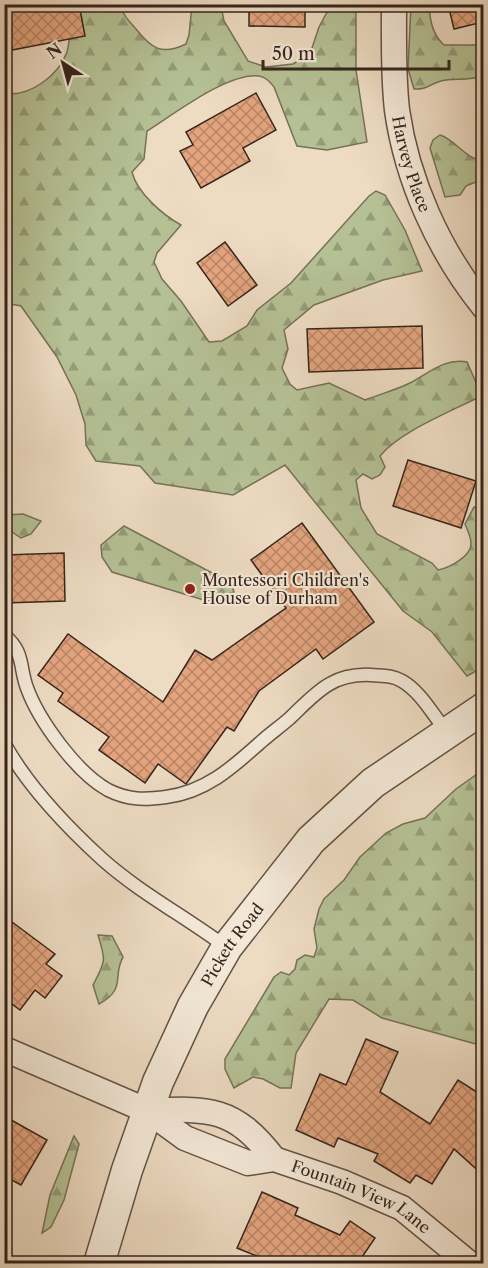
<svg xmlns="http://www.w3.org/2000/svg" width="488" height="1268" viewBox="0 0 488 1268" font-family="'Libre Caslon Text',serif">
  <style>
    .forest { fill: url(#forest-firs); stroke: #767258; stroke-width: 1.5 }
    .building { fill: url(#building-cross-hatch); stroke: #36241c; stroke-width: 1.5 }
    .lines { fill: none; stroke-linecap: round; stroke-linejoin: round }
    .service-casing { stroke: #645246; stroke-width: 15 }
    .minor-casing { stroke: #645246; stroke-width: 27 }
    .tertiary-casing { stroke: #645246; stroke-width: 33 }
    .service { stroke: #f3e8d7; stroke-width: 12 }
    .minor { stroke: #f3e8d7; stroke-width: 24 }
    .tertiary { stroke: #f3e8d7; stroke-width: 30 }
    .poi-dot { fill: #8f2418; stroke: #f3e8d7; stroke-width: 2 }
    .labels { text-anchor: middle; stroke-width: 4.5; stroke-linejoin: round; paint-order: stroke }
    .street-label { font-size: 16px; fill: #36241c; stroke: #f3e8d7 }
    .poi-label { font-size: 16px; fill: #36241c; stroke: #f3e8d7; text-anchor: start }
  </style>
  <defs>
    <pattern id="forest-firs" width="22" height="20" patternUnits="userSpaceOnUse" patternTransform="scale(1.5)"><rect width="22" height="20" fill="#b5c195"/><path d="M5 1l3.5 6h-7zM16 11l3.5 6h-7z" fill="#949d79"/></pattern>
    <pattern id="building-cross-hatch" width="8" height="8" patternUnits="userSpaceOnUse" patternTransform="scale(1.5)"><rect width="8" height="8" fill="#e3a47e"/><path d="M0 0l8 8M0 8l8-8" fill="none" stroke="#b98566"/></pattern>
  </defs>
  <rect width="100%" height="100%" fill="#eddbc2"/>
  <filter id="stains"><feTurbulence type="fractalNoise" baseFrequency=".00333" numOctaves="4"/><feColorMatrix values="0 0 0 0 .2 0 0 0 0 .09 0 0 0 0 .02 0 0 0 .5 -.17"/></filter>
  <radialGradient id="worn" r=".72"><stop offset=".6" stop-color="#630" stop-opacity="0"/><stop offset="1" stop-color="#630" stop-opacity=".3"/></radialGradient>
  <!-- forest -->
  <path class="forest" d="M72,5H120C123,15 129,21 136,29C151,48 161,56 186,44L189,35L192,5H224L222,11L224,21L248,61L266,67L293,64L310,54L319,27L331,5H356V70L367,142L327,150L297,146L274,87C270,82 266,77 259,76C228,72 173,115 147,131L144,159L132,172C137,193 163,215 181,225L157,253L154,262L162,279L181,301L209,342L222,341L247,326L257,310L291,283L369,196L376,191L385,195L405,230L422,271L383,280L314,305L284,330L288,349L282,368L290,384L297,390L329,383L365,400C380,394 396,390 410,383C429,373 444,358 467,362L478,387L479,397C450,412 399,432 380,456L385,467L380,475L372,479L363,474L356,480L361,508L377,534L432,563L438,570C449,568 472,556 471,543C471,537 467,529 465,524L474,507L483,511V667L467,676L432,632L403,611L285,465L233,495L155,483L140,466L96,461L86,445L85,424L76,395L57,357L21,306L11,304L5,305L4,93C29,98 59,75 67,52C71,38 70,19 72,5Z
    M411,5H429C430,20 432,34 444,45H483V76C467,81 455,78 441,81C429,84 427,90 414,89L408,69Z
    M440,135C456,140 466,160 483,160V179L466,186L460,195L445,197L430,148L433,140Z
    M23,514L41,521L31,534L21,538L5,527V515Z
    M124,526L231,583L234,592L207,601L112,572L102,557L101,545Z
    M483,770V1046L382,1018L353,1000L329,999L296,1053L291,1088H280L263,1079L253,1077L234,1088L225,1069V1059L274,977L281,972L289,975L295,969L297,960L305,955L314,957L317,948L314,929L319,909L324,899L344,880L360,857L386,833L403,824L425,818L456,789Z
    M98,935L112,936L123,957C112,976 127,989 99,1004L93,985C106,961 106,960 98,935Z
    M74,1136L79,1144L64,1200L51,1227L42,1233L50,1195Z"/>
  <!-- building -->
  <path class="building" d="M34,4H79L85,36L12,50L5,10Z
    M249,4H305V27L249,26Z
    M448,4H483V22L454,29Z
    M256,93L276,130L243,148L250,161L201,188L180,151L193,145L186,132Z
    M225,242L257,285L228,306L197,263Z
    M422,326L423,368L309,372L307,329Z
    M408,460L476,481L461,528L393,506Z
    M302,523L374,622L323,659L316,649L259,691L234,731L227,727L186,784L158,764L145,783L99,750L109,737L58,701L63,693L38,675L68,634L163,702L195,650L212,660L286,608L251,560Z
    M64,553L65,601L4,603V555Z
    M4,916L55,954L46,964L62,976L45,998L35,990L20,1010L4,998Z
    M366,1039L398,1052L380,1092L430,1124L458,1080L483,1096V1175L454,1149L432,1184L416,1175L410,1183L374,1161L378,1154L338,1138L334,1147L296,1130L320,1074L346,1085Z
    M4,1116L47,1140L21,1185L4,1176Z
    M262,1192L298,1208L295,1215L340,1235L350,1221L375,1238L358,1263H274L237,1248Z"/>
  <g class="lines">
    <!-- service casing -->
    <g class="service-casing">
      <path id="service" d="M4,635C25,652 19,667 27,688C39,721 77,773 108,790C128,800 144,800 166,797C206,792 233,767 262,741C271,733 281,726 290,718C316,693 332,673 371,675C383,676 392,675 402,681C421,692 433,715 447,732
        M4,743C27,785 67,827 102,859C140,893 186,917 226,947"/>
    </g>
    <!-- minor casing -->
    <g class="minor-casing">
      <g id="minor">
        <path id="s1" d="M394,4C394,40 393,75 397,110C407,181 439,251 484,307"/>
        <path id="s2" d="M4,1049L148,1111L185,1138L248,1163L274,1159L342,1182L402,1208L470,1264"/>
        <path d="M148,1111C209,1108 234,1107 274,1159"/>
      </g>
    </g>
    <!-- tertiary casing -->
    <g class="tertiary-casing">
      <g id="tertiary">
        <path id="s3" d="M99,1264L127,1170L158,1082L193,1006L227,947L311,840L373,783L484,708"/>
      </g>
    </g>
    <!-- service -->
    <use href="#service" class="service"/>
    <!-- minor -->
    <use href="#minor" class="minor"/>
    <!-- tertiary -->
    <use href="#tertiary" class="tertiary"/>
  </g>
  <!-- markers -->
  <circle class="poi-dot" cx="190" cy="589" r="6"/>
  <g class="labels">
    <!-- street labels -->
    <g class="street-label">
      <text dy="6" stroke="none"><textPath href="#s1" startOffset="162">Harvey Place</textPath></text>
      <text dy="6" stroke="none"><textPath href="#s3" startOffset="348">Pickett Road</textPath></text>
      <text dy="6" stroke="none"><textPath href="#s2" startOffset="392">Fountain View Lane</textPath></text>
    </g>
    <!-- poi labels -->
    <g class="poi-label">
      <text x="202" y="586">Montessori Children's<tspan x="202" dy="18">House of Durham</tspan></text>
    </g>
  </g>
  <!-- margin -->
  <rect width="488" height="1268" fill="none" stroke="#eddbc2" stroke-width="24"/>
  <rect x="6" y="6" width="476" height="1256" fill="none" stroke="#36241c" stroke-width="3"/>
  <rect x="12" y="12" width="464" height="1244" fill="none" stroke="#36241c" stroke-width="1.5"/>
  <!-- north arrow -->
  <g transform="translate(63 63) rotate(324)" stroke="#f3e8d7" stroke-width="4.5" paint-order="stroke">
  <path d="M0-4.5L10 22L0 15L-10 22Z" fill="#36241c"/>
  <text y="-9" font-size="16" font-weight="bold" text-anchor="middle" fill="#36241c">N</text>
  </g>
  <!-- scale -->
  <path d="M263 60v9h186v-9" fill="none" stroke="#36241c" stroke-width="3"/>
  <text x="272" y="60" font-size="18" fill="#36241c" stroke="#f3e8d7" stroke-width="4.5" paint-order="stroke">50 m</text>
  <rect width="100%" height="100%" filter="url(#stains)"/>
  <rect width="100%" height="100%" fill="url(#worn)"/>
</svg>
